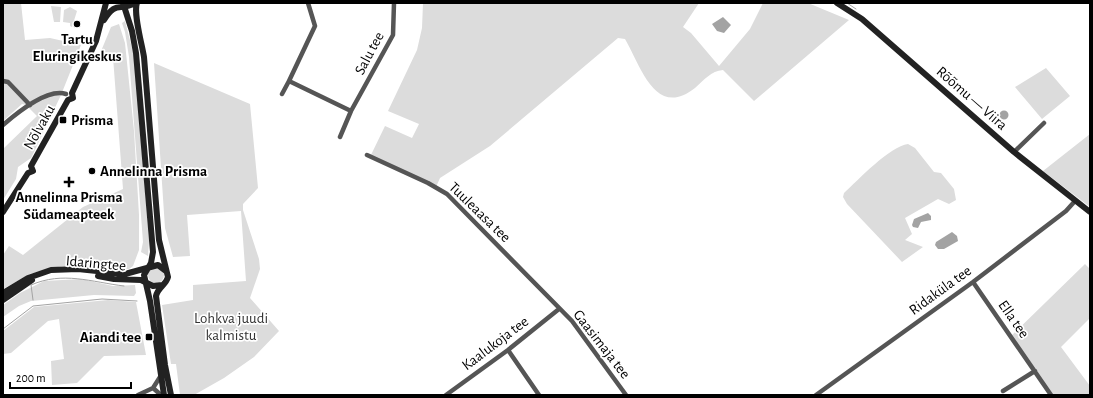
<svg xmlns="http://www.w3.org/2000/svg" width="1093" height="398" viewBox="0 0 1093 398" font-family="'Alegreya Sans',sans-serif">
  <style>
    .green { fill: #dcdcdc }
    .water { fill: #a3a3a3 }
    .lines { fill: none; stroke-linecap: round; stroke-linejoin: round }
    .stream { stroke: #a3a3a3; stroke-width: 1 }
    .street { stroke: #555; stroke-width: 4.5 }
    .secondary { stroke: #222; stroke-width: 6 }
    .poi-dot { fill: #000; stroke: #fff; stroke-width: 1.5 }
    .labels { text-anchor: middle; stroke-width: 3.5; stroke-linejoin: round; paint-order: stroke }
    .poi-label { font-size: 15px; font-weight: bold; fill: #000; stroke: #fff }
    .street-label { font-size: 15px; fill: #000; stroke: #fff }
    .park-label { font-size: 15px; fill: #333; stroke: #fff }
  </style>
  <rect width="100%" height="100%" fill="#fff"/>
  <!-- green -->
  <path class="green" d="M3,3H21L25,40L50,38L81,45L61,95L34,152L31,158L18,167L16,179L3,200V149L37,116L26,105L22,104L3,121Z
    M423,3H699L683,27L691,33L719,66L750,29L763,3H808L849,20L754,101L723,70C711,71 704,80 695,88C655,120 640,64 625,39L618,38L490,146L440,178L436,187L370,157L385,126L412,138L419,124L388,111L417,50L422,28Z
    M51,6L61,7L60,22H54Z
    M70,7L77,11L72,27L70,26V23L63,22L64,10Z
    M125,21L134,56L149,241L148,256L141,252L143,242L129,57L125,32L122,23Z
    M119,24L125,43L134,131L139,215V250L133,266L129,269L110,270L78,266H62L30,274L3,289V255L9,246L23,255L83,207L123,189L113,57L99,56L111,27Z
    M154,63L250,104L258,188L243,204V210L259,259L260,269L250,298L279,331L254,357L224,378L194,395H180L176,364H171L162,305L193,300V285L246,281L241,211L187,215L190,256L173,257L165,228Z
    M1046,68L1070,96L1042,119L1015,87Z
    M1090,134V207L1043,171Z
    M908,144L915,148L934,172L941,173L954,189L956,200L949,204L938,199L905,218L912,234L905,240L923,247L902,262L847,204L843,197L844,193C858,180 890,146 908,144Z
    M1085,264L1090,269V318L1061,347L1090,386V395H1051L1011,336Z
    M148 275a8 8 0 1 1 16 0a8 8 0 1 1-16 0Z
    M81,279L113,286L135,285L136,293L134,296L94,295L31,301L19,306L3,317V305L20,293L44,281Z
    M108,300L136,302L146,355L104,356L77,383L52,385L51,361L64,359L59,319L48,321L11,353L3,354V331L34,307Z"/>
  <!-- water -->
  <path class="water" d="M723,17L731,25L724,33L717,31L712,24Z
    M999.5 115a4.5 4.5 0 1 1 9 0a4.5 4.5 0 1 1-9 0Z
    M928,213L931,216V220L921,222L918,228L913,227L912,225L914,219Z
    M952,232L957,236L958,241L944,249H938L935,245L936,242Z"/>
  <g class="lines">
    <!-- stream -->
    <path class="stream" d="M847,3L856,9
      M33,300L31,285C63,271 91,282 124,286
      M3,329L33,306L102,299L137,301"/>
    <!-- street -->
    <path class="street" d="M3,81L8,82L30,105
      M289,81L315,26L308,3
      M282,94L289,81L351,111
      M3,125C17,113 47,88 66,94
      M340,137L351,111L393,35L394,3
      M1014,152L1044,123
      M367,155L428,183L447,194L572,321L626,395
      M973,282L1051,395
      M508,350L539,395
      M153,388L161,395
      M1003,391L1035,371
      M138,395L153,388L160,377
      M446,395L508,350L559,309
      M816,395L973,282L1066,211L1075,201"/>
    <!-- secondary -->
    <path class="secondary" d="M123,3L132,31L136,53L153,252L151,263L144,275L150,301L164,395
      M137,3C133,13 142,44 144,57L159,240L168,277C166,285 158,287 156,296L165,365L171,395
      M837,3L862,19L1014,152L1090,212
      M104,20C116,0 120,12 135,3
      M3,212L28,173L33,171L31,166L68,100L73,98L72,93L96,41L106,3
      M98,276L114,279L141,280L153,286L162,285
      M3,293L28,278L51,270L78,269L125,274L158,265L166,271
      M3,300L32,280"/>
  </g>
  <!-- markers -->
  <g class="poi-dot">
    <circle cx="77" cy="24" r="4"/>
    <rect x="59" y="116" width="8" height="8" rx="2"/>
    <circle cx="92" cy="171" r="4"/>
    <path d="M67 176h4v4h4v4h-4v4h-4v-4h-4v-4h4z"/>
    <rect x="145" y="333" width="8" height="8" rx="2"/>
  </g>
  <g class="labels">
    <!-- poi labels -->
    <g class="poi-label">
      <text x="77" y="44">Tartu<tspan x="77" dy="17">Eluringikeskus</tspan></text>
      <text x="71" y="125" text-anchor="start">Prisma</text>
      <text x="100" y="176" text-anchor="start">Annelinna Prisma</text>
      <text x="69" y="202">Annelinna Prisma<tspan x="69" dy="17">Südameapteek</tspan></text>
      <text x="141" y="342" text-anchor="end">Aiandi tee</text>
    </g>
    <!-- street labels -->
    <g class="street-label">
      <text transform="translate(369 53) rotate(-62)" y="5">Salu tee</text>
      <text transform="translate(972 98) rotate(41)" y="5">Rõõmu — Viira</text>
      <text transform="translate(39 127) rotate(-61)" y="5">Nõlvaku</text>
      <text transform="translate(480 212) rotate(44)" y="5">Tuuleaasa tee</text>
      <text transform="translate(96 263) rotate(5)" y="5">Idaringtee</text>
      <text transform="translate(940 290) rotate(-36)" y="5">Ridaküla tee</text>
      <text transform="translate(1014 319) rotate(55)" y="5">Ella tee</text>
      <text transform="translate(495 343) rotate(-37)" y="5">Kaalukoja tee</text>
      <text transform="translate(602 344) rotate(52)" y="5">Gaasimaja tee</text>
    </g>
    <!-- park labels -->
    <g class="park-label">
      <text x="231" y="323">Lohkva juudi<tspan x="231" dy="17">kalmistu</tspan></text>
    </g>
  </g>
  <!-- border -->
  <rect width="1093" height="398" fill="none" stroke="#000000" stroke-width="8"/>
  <!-- scale -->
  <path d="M10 382v6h121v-6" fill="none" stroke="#000000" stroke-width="2"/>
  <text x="16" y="382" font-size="12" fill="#000000" stroke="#ffffff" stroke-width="3" paint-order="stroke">200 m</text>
</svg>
